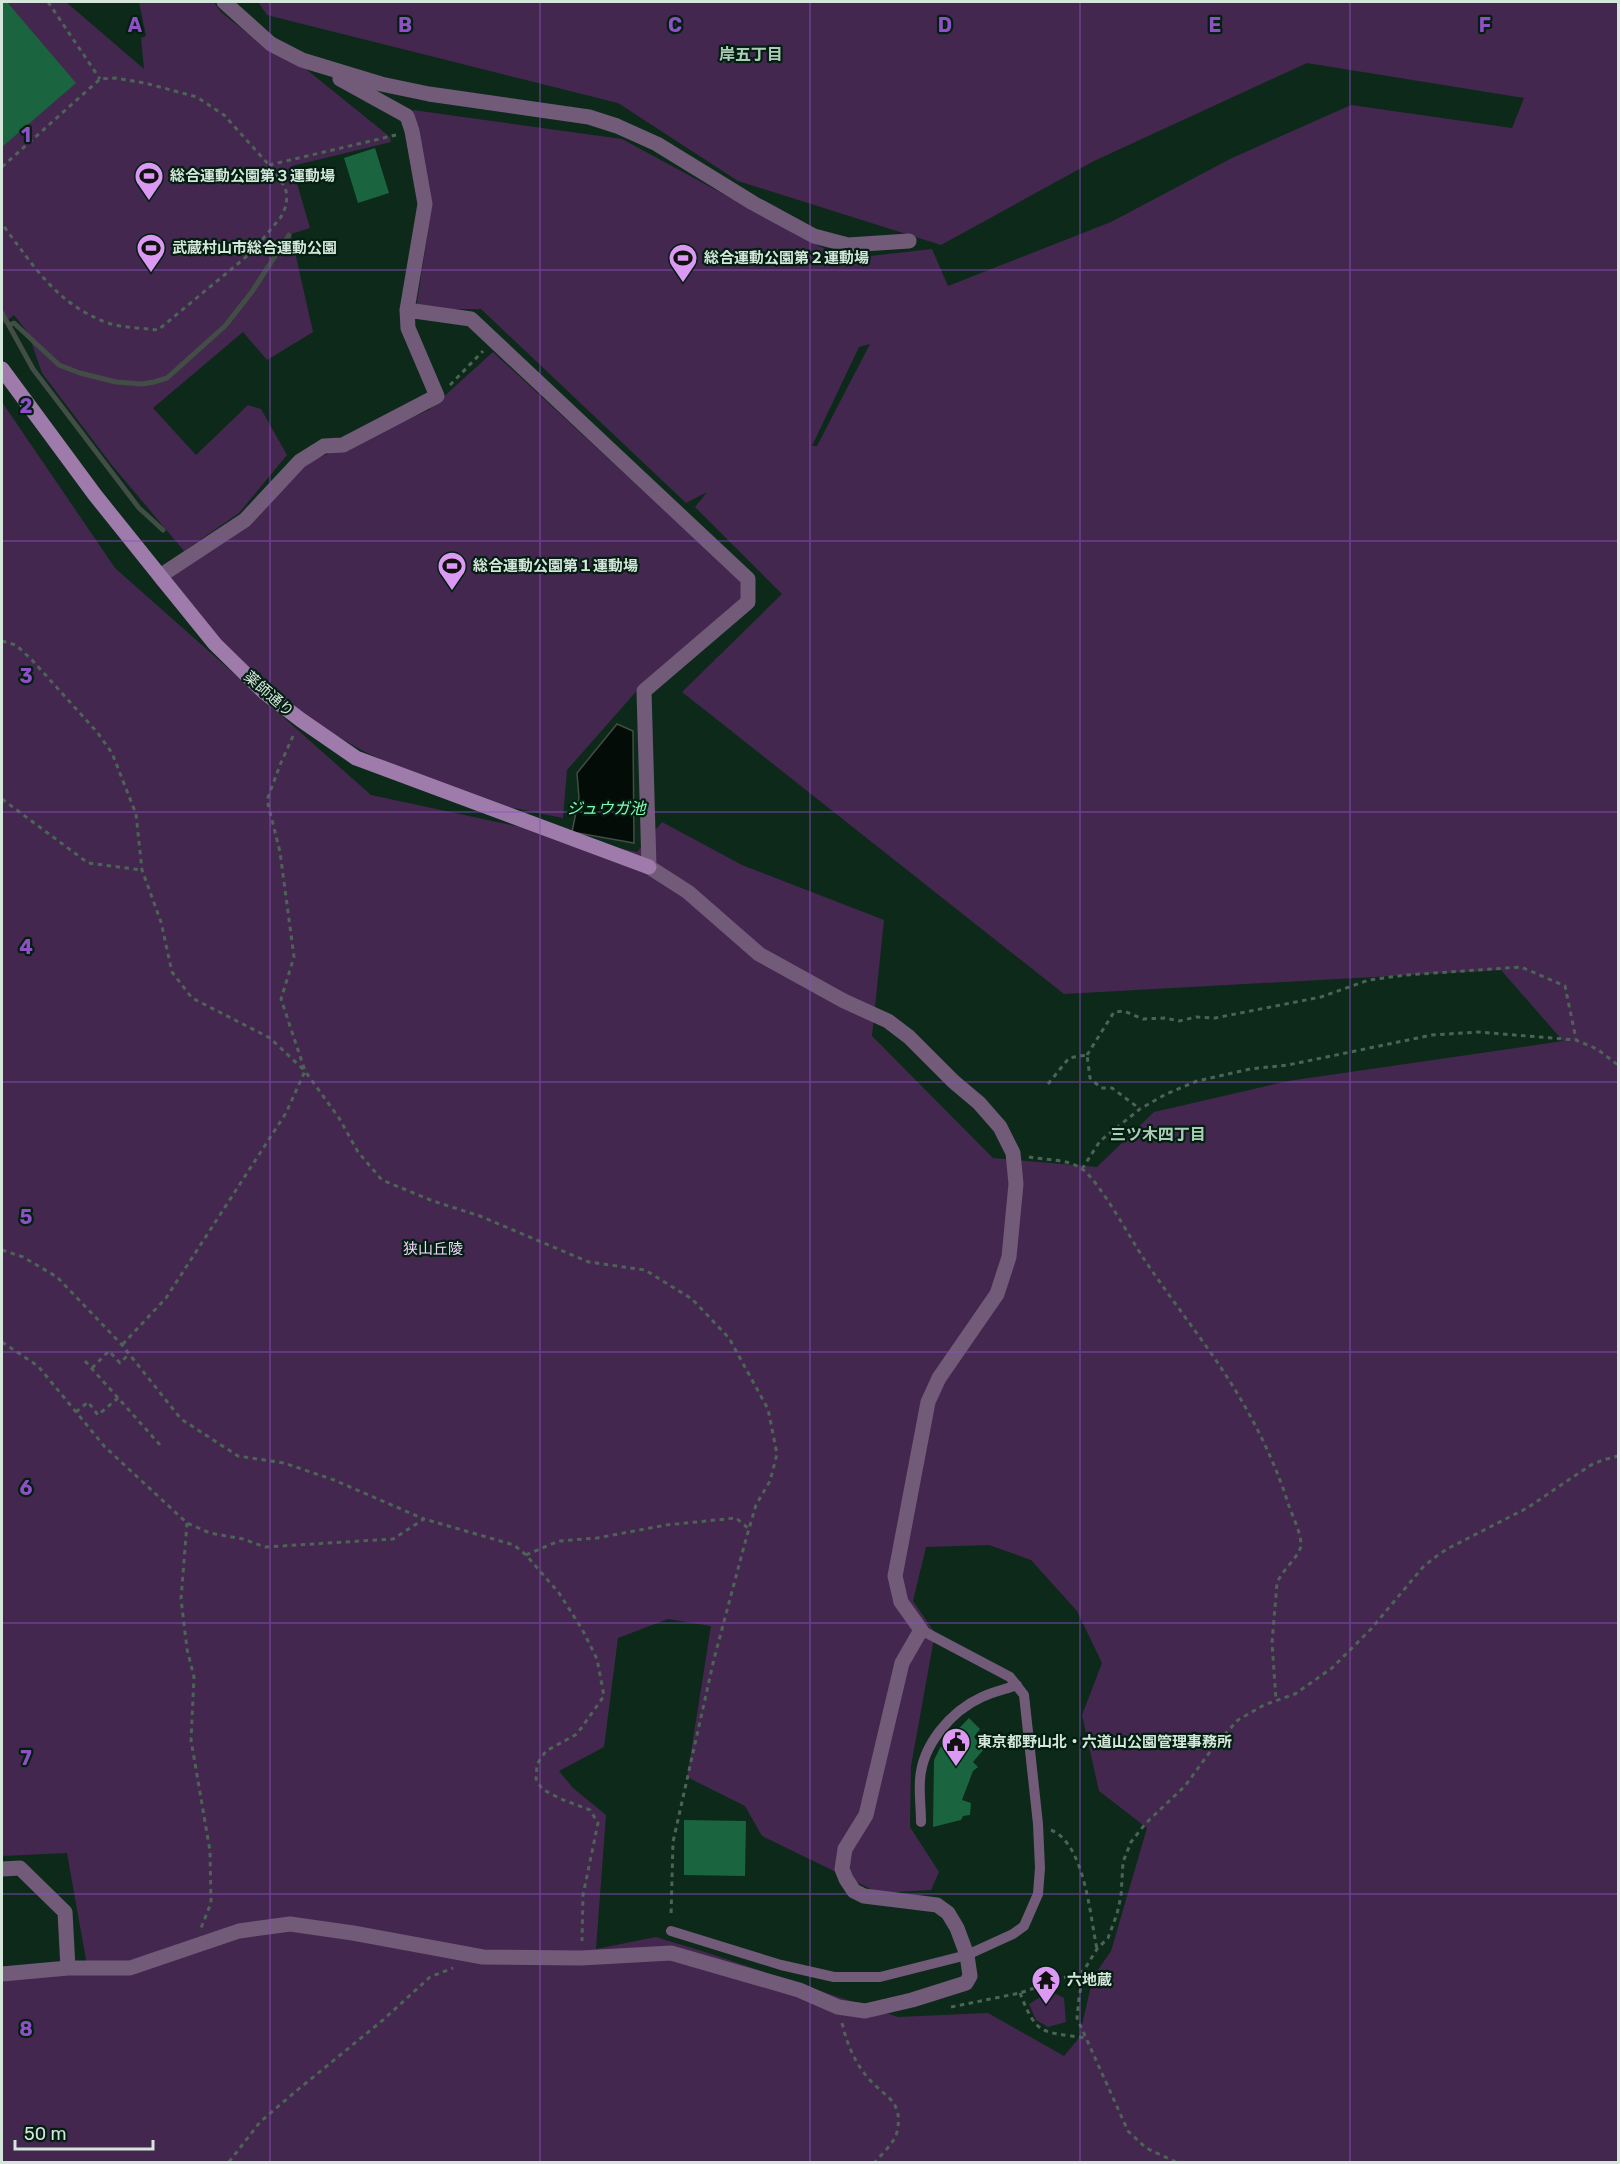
<svg xmlns="http://www.w3.org/2000/svg" width="1620" height="2164" viewBox="0 0 1620 2164" font-family="Rubik,'Noto Sans JP',sans-serif">
  <style>
    .green { fill: #44274e; fill-rule: evenodd }
    .water { fill: #030c06; stroke: #424d46; stroke-width: 1.5 }
    .lines { fill: none; stroke-linecap: round; stroke-linejoin: round }
    .stream { stroke: #424d46; stroke-width: 5 }
    .building { fill: #1b6440 }
    .path { stroke: #4b6456; stroke-width: 3; stroke-dasharray: 4.5 4.5; stroke-linecap: butt }
    .lane { stroke: #715b79; stroke-width: 10 }
    .street { stroke: #715b79; stroke-width: 15 }
    .secondary { stroke: #9e7baa; stroke-width: 15 }
    .grid { fill: none; stroke: #8d51c5; stroke-width: 1.5; stroke-opacity: 0.55 }
    .labels { text-anchor: middle; stroke-width: 4.5; stroke-linejoin: round; paint-order: stroke }
    .poi-label { font-size: 15px; font-weight: bold; fill: #d5e6db; stroke: #031f11; text-anchor: start }
    .street-label { font-size: 15px; fill: #d5e6db; stroke: #031f11 }
    .park-label { font-size: 15px; fill: #f2d6fc; stroke: #031f11 }
    .neighbourhood-label { font-size: 16px; font-weight: bold; fill: #adcdb8; stroke: #031f11 }
    .water-label { font-size: 16px; font-style: italic; fill: #82fcb7; stroke: #031f11 }
    .grid-label { font-size: 20px; text-anchor: middle; font-weight: bold; fill: #8d51c5; stroke: #031f11; stroke-width: 4.5; stroke-linejoin: round; paint-order: stroke }
  </style>
  <rect width="100%" height="100%" fill="#0d291a"/>
  <!-- green -->
  <path class="green" d="M2,2H66L144,69L141,38L146,36L139,2H214L221,12L268,50L301,65L390,137L391,142L292,166L310,228L291,234L313,332L267,360L243,332L153,408L196,455L248,405L261,409L287,455L239,513L184,551L111,464L42,373L28,333L14,315L2,325Z
    M258,2H1618V2162H2V1980L88,1971L67,1853L2,1856V402L115,568L371,795L637,852L662,822L742,865L884,920L872,1036L993,1158L1097,1167L1154,1112L1288,1081L1563,1041L1501,970L1064,994L682,692L782,594L695,507L707,492L686,503L481,309H416L432,204L413,110L622,139L843,259L932,249L948,286L1111,222L1232,158L1351,105L1512,128L1524,98L1307,63L1094,161L941,245L738,181L618,103L267,15ZM870,344L817,446H812L859,347ZM989,1545L1031,1560L1077,1611L1102,1663L1082,1715L1099,1791L1147,1828L1111,1951L1093,1977L1079,2038L1064,2056L988,2013L898,2017L705,1952L656,1937L596,1949L606,1815L573,1788L559,1771L604,1747L618,1638L668,1619L711,1626L687,1777L745,1806L762,1836L879,1893L931,1890L939,1872L910,1827L911,1766L935,1633L913,1601L926,1547Z
    M493,352L742,582V600L641,686L567,770L563,818L465,798L365,752L272,699L210,642L155,583L247,526L302,465L429,410Z
    M1050,1991L1064,1998L1066,2022L1048,2027L1036,2020L1029,2004Z"/>
  <!-- water -->
  <path class="water" d="M617,724L633,731L634,843L572,832L579,798L577,773Z"/>
  <g class="lines">
    <!-- stream -->
    <path class="stream" d="M2,313L33,369L139,508L163,530
      M9,325L14,323L59,365L80,373L116,382L142,384L154,382L167,378L225,326L251,293L289,235"/>
  </g>
  <!-- building -->
  <path class="building" d="M2,2H7L76,83L2,147Z
    M375,148L389,193L358,203L344,158Z
    M969,1718L980,1729L974,1737L984,1749L973,1762L978,1767L973,1771L962,1800L971,1803L970,1815L963,1816L961,1820L933,1827L934,1760L940,1748Z
    M684,1820L746,1821L745,1876L684,1875Z"/>
  <g class="lines">
    <!-- path -->
    <path class="path" d="M48,2L100,79
      M269,165L396,135
      M2,167L100,79L115,78L145,83L197,97L224,115L269,165L285,187L287,195L286,206L281,217L252,252L158,330C142,328 123,328 108,323C56,304 34,266 2,224
      M450,385L483,351
      M2,641L16,645L32,660L97,732L112,753L136,814L142,870L161,922L172,972L192,998L270,1038L305,1071L286,1113L166,1298L122,1345
      M293,736L280,765L267,800L280,852L294,957L281,999L305,1071L339,1118L358,1152L382,1180L433,1201L480,1216L589,1262L645,1270L692,1299L729,1338L768,1409L777,1454L770,1481L756,1505L746,1539L714,1659L673,1842L671,1916
      M2,799L88,863L142,870
      M1087,1055L1114,1012L1124,1011L1143,1019L1165,1018L1179,1021L1196,1017L1215,1018L1321,997L1369,980L1406,975L1521,967L1565,986L1576,1039
      M1048,1084L1069,1058L1087,1055L1090,1078L1101,1088H1112L1140,1109
      M1029,1157C1045,1160 1069,1159 1082,1169C1100,1182 1130,1238 1144,1259C1166,1292 1190,1323 1213,1356C1245,1402 1272,1452 1289,1506C1293,1517 1301,1533 1301,1545C1300,1556 1282,1570 1277,1583L1272,1643L1276,1700
      M1082,1169L1100,1141L1140,1109L1166,1094L1197,1081L1250,1069L1288,1065L1432,1035L1478,1032L1576,1040L1597,1049L1618,1065
      M2,1250L23,1257L57,1277L122,1345L181,1419L238,1456L284,1463L334,1480L424,1519
      M2,1342L38,1366L105,1447L187,1523L210,1533L243,1539L265,1547L393,1539L424,1519L514,1545L526,1555L559,1593L582,1629L597,1659L604,1696L577,1734L546,1751L537,1764L536,1779L542,1789L561,1799L590,1810L598,1823L583,1895L582,1941
      M85,1361L161,1446
      M92,1368L109,1351L120,1363L129,1354
      M76,1412L88,1402L98,1415L118,1398
      M187,1523L181,1599L187,1649L194,1677L191,1740L210,1851L211,1903L201,1928
      M526,1555L559,1541L597,1538L666,1525L736,1518L749,1529
      M1051,1830C1085,1844 1090,1916 1097,1949
      M1020,1993C1037,2037 1042,2031 1085,2038
      M951,2007L1020,1993L1083,1971
      M842,2023C847,2044 854,2061 868,2078C884,2097 904,2100 897,2132C895,2142 882,2154 875,2162
      M229,2162L260,2122L295,2092L383,2020L430,1977L453,1968
      M1176,2162L1146,2148L1128,2131L1077,2018L1079,1998L1084,1970L1097,1949L1108,1938L1117,1914L1121,1896L1123,1862L1131,1842L1146,1823L1185,1786L1215,1745L1238,1720L1264,1705L1295,1694L1332,1668L1371,1629L1423,1567L1434,1558L1447,1549L1527,1508L1591,1465L1603,1460L1618,1456"/>
    <!-- lane -->
    <path class="lane" d="M921,1822C921,1808 919,1793 920,1780C922,1745 951,1711 982,1697C993,1692 1006,1689 1017,1685
      M671,1931L781,1965L834,1977H880L967,1955L1013,1934L1024,1926L1038,1894L1040,1868L1038,1824L1024,1695L1010,1677L921,1630"/>
    <!-- street -->
    <path class="street" d="M224,2L271,44L302,60L381,84L429,94L589,117L617,126L657,144L753,203L814,236L848,245L909,241
      M160,576L245,520L300,461L324,446L343,445L437,396L408,328L407,310L425,204L412,131L407,116L340,79
      M2,1869L20,1868L65,1912L68,1968
      M2,1974L68,1968H130L239,1931L290,1924L353,1933L483,1957L581,1958L671,1953L799,1990L838,2007L865,2011L912,2000L966,1983L970,1976L967,1955L957,1928L948,1913L937,1905L864,1896L854,1891L846,1879L842,1869L845,1849L866,1815L902,1663L921,1630L901,1602L895,1576L928,1402L939,1378L997,1294L1009,1257L1016,1184L1013,1153L1000,1127L979,1103L954,1082L909,1037L888,1021L844,1001L759,954L688,892L649,867L644,691L748,602V579L471,319L407,310"/>
    <!-- secondary -->
    <path class="secondary" d="M2,369L95,495L160,576L215,644L264,692L301,720L356,758L649,867"/>
  </g>
  <!-- grid -->
  <path class="grid" d="M270,2V2162M540,2V2162M810,2V2162M1080,2V2162M1350,2V2162M2,270H1618M2,541H1618M2,812H1618M2,1082H1618M2,1352H1618M2,1623H1618M2,1894H1618"/>
  <!-- icons -->
  <defs>
    <g id="stadium-pin" transform="scale(1.5)"><path d="M0 17L-7.5 6A9.5 9.5 0 1 1 7.5 6Z" fill="#dc99f4" stroke="#031f11"/><path d="M0-5a6.5 5 0 1 0 0 10a6.5 5 0 1 0 0-10ZM-3.5-1.8h7v3.6h-7Z" fill="#111"/></g>
    <g id="civic-pin" transform="scale(1.5)"><path d="M0 17L-7.5 6A9.5 9.5 0 1 1 7.5 6Z" fill="#dc99f4" stroke="#031f11"/><path d="M-.6-6.5H3V-4.5H.6V-3L4-1V1h2V6H-6V1h2V-1L-.6-3ZM-1.2 2.5V6h2.4V2.5Z" fill="#111"/></g>
    <g id="temple-pin" transform="scale(1.5)"><path d="M0 17L-7.5 6A9.5 9.5 0 1 1 7.5 6Z" fill="#dc99f4" stroke="#031f11"/><path d="M0-6L5-2H3V0L6.5 2.5H4V6H1.5V3h-3V6H-4V2.5H-6.5L-3 0V-2H-5Z" fill="#111"/></g>
  </defs>
  <g fill-rule="evenodd">
    <use href="#stadium-pin" x="149" y="176"/>
    <use href="#stadium-pin" x="151" y="248"/>
    <use href="#stadium-pin" x="683" y="258"/>
    <use href="#stadium-pin" x="452" y="566"/>
    <use href="#civic-pin" x="956" y="1742"/>
    <use href="#temple-pin" x="1046" y="1980"/>
  </g>
  <g class="labels">
    <!-- poi labels -->
    <g class="poi-label">
      <text x="170" y="181">総合運動公園第３運動場</text>
      <text x="172" y="253">武蔵村山市総合運動公園</text>
      <text x="704" y="263">総合運動公園第２運動場</text>
      <text x="473" y="571">総合運動公園第１運動場</text>
      <text x="977" y="1747">東京都野山北・六道山公園管理事務所</text>
      <text x="1067" y="1985">六地蔵</text>
    </g>
    <!-- street labels -->
    <g class="street-label">
      <text transform="translate(269 694) rotate(41)" y="5">薬師通り</text>
    </g>
    <!-- park labels -->
    <g class="park-label">
      <text x="433" y="1254">狭山丘陵</text>
    </g>
    <!-- neighbourhood labels -->
    <g class="neighbourhood-label">
      <text x="751" y="60">岸五丁目</text>
      <text x="1158" y="1140">三ツ木四丁目</text>
    </g>
    <!-- water labels -->
    <g class="water-label">
      <text x="606" y="814">ジュウガ池</text>
    </g>
  </g>
  <g class="grid-label">
    <text x="135" y="32">A</text>
    <text x="405" y="32">B</text>
    <text x="675" y="32">C</text>
    <text x="945" y="32">D</text>
    <text x="1215" y="32">E</text>
    <text x="1485" y="32">F</text>
    <text x="26" y="142">1</text>
    <text x="26" y="413">2</text>
    <text x="26" y="683">3</text>
    <text x="26" y="954">4</text>
    <text x="26" y="1224">5</text>
    <text x="26" y="1495">6</text>
    <text x="26" y="1765">7</text>
    <text x="26" y="2036">8</text>
  </g>
  <!-- border -->
  <rect width="1620" height="2164" fill="none" stroke="#d5e6db" stroke-width="6"/>
  <!-- scale -->
  <path d="M15 2140v9h138v-9" fill="none" stroke="#d5e6db" stroke-width="3"/>
  <text x="24" y="2140" font-size="18" fill="#d5e6db" stroke="#031f11" stroke-width="4.5" paint-order="stroke">50 m</text>
</svg>
